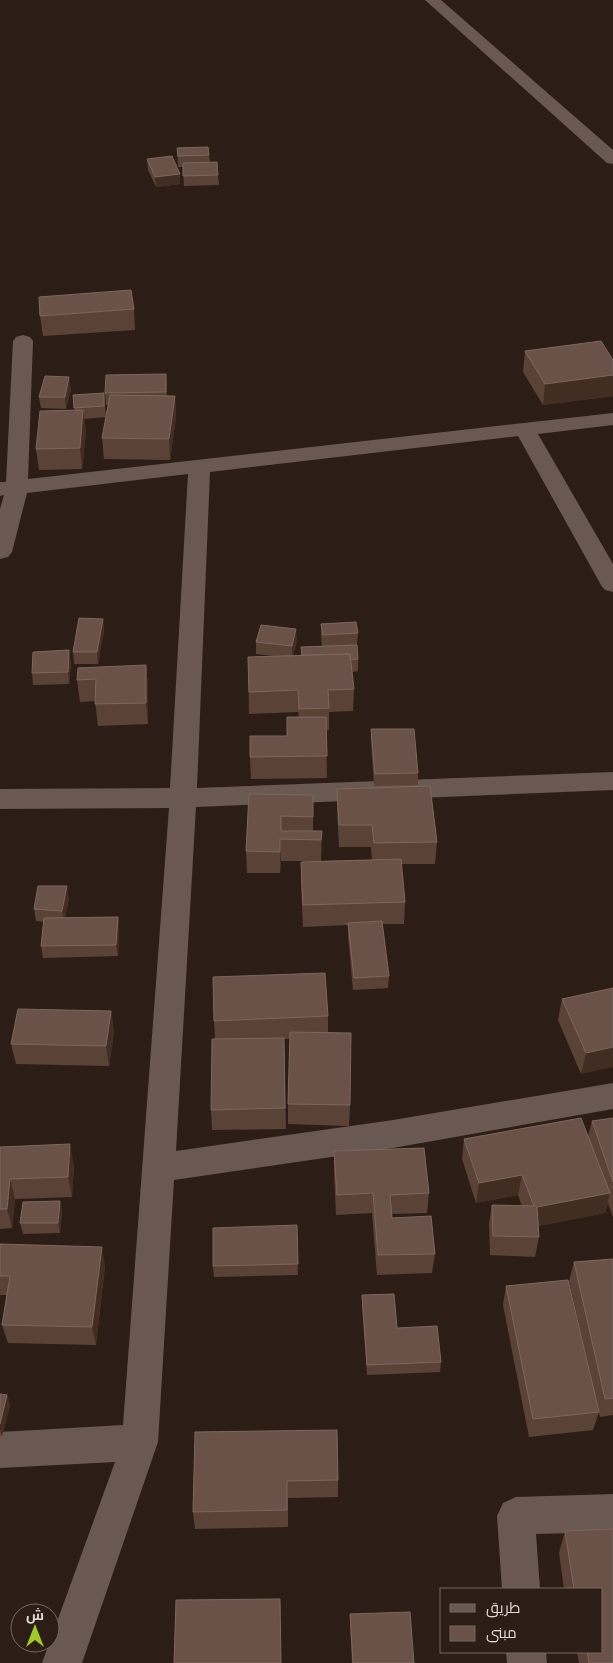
<svg xmlns="http://www.w3.org/2000/svg" width="613" height="1663" viewBox="0 0 613 1663" font-family="Quicksand,Cairo,sans-serif">
  <style>
    .lines { fill: none; stroke-linecap: round; stroke-linejoin: round }
    .street { fill: #6a5952; fill-rule: evenodd }
    .wall { fill: #5b4237 }
    .shaded-wall { fill: #422d23 }
    .building { fill: #6a5248; stroke: #7c675e }
  </style>
  <rect width="100%" height="100%" fill="#2c1e17"/>
  <g class="lines">
    <!-- street -->
    <path class="street" d="M425,0H441L613,150V164L607,163Z
      M23,335L30,337L33,341L28,479L613,413V425L538,434L613,564V592L605,590L601,585L518,436L210,472L197,788L613,772V790L196,807L176,1151L393,1120L613,1083V1109L393,1148L174,1180L158,1442L82,1663H42L115,1462L0,1468V1432L123,1425L169,808L0,809V789L170,788L188,474L27,493L12,552L8,557L0,559V509L4,495L0,496V482H6L13,341L16,337Z
      M613,1494V1532L536,1534L540,1589H502L497,1516L503,1503L516,1497Z
      M506,1652H546L547,1663H507Z"/>
  </g>
  <!-- wall -->
  <path class="wall" d="M177,148L209,155L210,163L218,175L219,185L184,186L183,167H178Z
    M147,159L180,174V184L156,187L148,170Z
    M134,309L135,330L43,336L40,316Z
    M525,351L613,360V396L543,405L523,372Z
    M166,374L167,396H175L176,417L170,460L104,459L102,438L109,405H106L105,393Z
    M71,389L66,409L41,408L39,397Z
    M104,393L106,417L84,419L86,432L82,469L39,470L36,449L75,411L73,395Z
    M103,619L104,631L98,664H74L73,652Z
    M321,624L358,633L357,645H356L358,659V671L352,672L354,689L353,711L329,712V730H326L327,778L251,779L250,757L287,736L299,717L298,712L249,714L248,657L274,656L256,654V642L297,641L293,656L301,655V647L322,646L321,636Z
    M71,662L69,684L33,685L32,673Z
    M146,665L148,687V724L98,726L95,701L80,702L77,680Z
    M371,729L418,773V785L374,786L371,741Z
    M337,789L437,842L435,864H401L405,902L404,924H382L389,976L388,988L353,990L348,935V925L303,927L301,883V862L316,861H281L280,873H247L246,851L249,794L313,795V831H322L321,861L372,860L371,847H339L337,810Z
    M69,898L65,918L118,917L119,929L118,956L43,958L41,946L44,922L36,921L34,909Z
    M613,988L581,1074L558,1020L562,999Z
    M111,1011L114,1032L109,1066L16,1064L11,1044Z
    M328,1016V1032L350,1105L349,1126L288,1124V1104L290,1039H284L286,1129L212,1130L211,1110L215,1039L214,1021Z
    M613,1118V1217L608,1203L605,1213L538,1226L539,1237L535,1257L490,1255L489,1224L492,1205L522,1206L518,1195L476,1203L462,1159L464,1139L588,1136L592,1121Z
    M0,1147L74,1165L72,1197L15,1199L12,1228L0,1229Z
    M334,1151L429,1193L427,1213L392,1214V1218L435,1254L432,1273L377,1275L372,1213L336,1215L334,1171Z
    M60,1201L62,1212L60,1233L23,1234L20,1223Z
    M297,1225L298,1275L214,1277L213,1266Z
    M0,1244L105,1266L96,1345L8,1343L2,1325L7,1295H0Z
    M613,1259V1415L600,1417L569,1281L574,1262Z
    M506,1286L599,1412L593,1430L529,1437L503,1305Z
    M362,1295L397,1328L441,1362L440,1372L367,1375L362,1306Z
    M0,1394L7,1395L10,1405L2,1436H0Z
    M195,1432L338,1480V1497L288,1498V1527L195,1529L193,1512Z
    M613,1529V1663H579L577,1652H602V1589H564L559,1553L565,1531Z
    M350,1614L414,1663H352L350,1623Z"/>
  <!-- shaded-wall -->
  <path class="shaded-wall" d="M180,174V184L156,187L155,177Z
    M166,374L167,385L166,403Z
    M613,375V396L543,405L545,384Z
    M69,377L71,389L66,409L65,397Z
    M175,396L176,417L170,460L169,439Z
    M83,410L86,432L82,469L80,448Z
    M103,619L104,631L98,664L97,652Z
    M296,629L297,641L292,658V646Z
    M69,650L71,662L69,684L68,672Z
    M146,665L148,687V724L146,703Z
    M322,831L321,853V861V840Z
    M280,839L281,861L280,873Z
    M67,886L69,898L64,922L62,911Z
    M118,917L119,929L118,956L116,945Z
    M111,1011L114,1032L109,1066L106,1046Z
    M613,1047V1067L581,1074L586,1053Z
    M70,1144L74,1165L72,1197L68,1177Z
    M522,1175L518,1195L476,1203L479,1183Z
    M10,1179L15,1199L12,1228L7,1209Z
    M610,1193L605,1213L534,1227L537,1207Z
    M60,1201L62,1212L60,1233L58,1223Z
    M102,1247L105,1266L96,1345L92,1327Z
    M7,1395L10,1405L2,1436L0,1429V1424Z"/>
  <!-- building -->
  <path class="building" d="M208,147L209,155L178,156L177,148Z
    M172,156L180,174L155,177L147,159Z
    M217,162L218,175L183,176V163Z
    M131,290L134,309L40,316L39,297Z
    M601,341L613,360V375L545,384L525,351Z
    M166,374V392L105,393L106,375Z
    M45,376L69,377L65,397H39Z
    M104,393V406L74,408L73,395Z
    M110,395L175,396L169,439L102,438Z
    M83,410L80,448L36,449L40,411Z
    M79,618L103,619L97,652H73Z
    M356,622L358,633L323,635L321,624Z
    M261,625L296,629L292,646L256,642Z
    M357,645L358,659L350,660V654L302,655L301,647Z
    M69,650L68,672L32,673L33,652Z
    M350,654L354,689L328,690L329,708L299,709L298,690L249,692L248,657Z
    M146,665V703L95,704L96,679L77,680L78,668Z
    M287,717H326L327,756L250,757V736H287Z
    M371,729H414L418,773L375,774Z
    M430,786L437,842L374,843L372,825H339L337,789Z
    M249,794L313,795V817L281,816V831H322L321,840L280,839V852L246,851Z
    M401,859L405,902L303,905L301,862Z
    M38,886H67L62,911L34,909Z
    M118,917L116,945L41,946L44,918Z
    M382,921L389,976L354,978L348,923Z
    M325,973L328,1016L214,1021L213,977Z
    M613,988V1047L586,1053L562,999Z
    M18,1009L111,1011L106,1046L11,1044Z
    M290,1032L351,1033L350,1105L288,1104Z
    M284,1038L285,1108L211,1110L212,1039Z
    M581,1118L610,1193L537,1207L539,1237L493,1236L492,1205L534,1206L522,1175L479,1183L464,1139Z
    M613,1118V1182L592,1121Z
    M70,1144L68,1177L10,1179L7,1209H0V1147Z
    M424,1148L429,1193L390,1195L392,1218L431,1216L435,1254L378,1255L373,1193L337,1195L334,1151Z
    M60,1201L58,1223H20L23,1202Z
    M297,1225L298,1264L213,1266V1228Z
    M0,1244L102,1247L92,1327L2,1325L10,1276H0Z
    M613,1259V1398L605,1399L574,1262Z
    M568,1280L599,1412L533,1419L506,1286Z
    M394,1294L397,1328L437,1326L441,1362L367,1365L362,1295Z
    M0,1394L7,1395L0,1424Z
    M337,1430L338,1480L287,1481V1510L193,1512L195,1432Z
    M613,1529V1663H589L587,1652H602V1589H574L565,1531Z
    M280,1599L281,1663H174L176,1600Z
    M410,1612L414,1663H353L350,1614Z"/>
  <!-- legend -->
  <rect x="440" y="1588" width="162" height="65" fill="#2c1e17" stroke="#756863"/>
  <rect x="450" y="1604" width="25" height="8" fill="#6a5952" stroke="#756863"/>
  <text x="486" y="1613" font-size="15" fill="#e2d8d4">طريق</text>
  <rect x="450" y="1626" width="25" height="15" fill="#6a5248" stroke="#756863"/>
  <text x="486" y="1638" font-size="15" fill="#e2d8d4">مبنى</text>
  <!-- north arrow -->
  <g transform="translate(35 1628)"><circle r="24" fill="#2c1e17" stroke="#756863"/>
  <path d="M0-4L9 19L0 12L-9 19Z" fill="#a1c92a"/>
  <text y="-8" font-size="14" font-weight="bold" text-anchor="middle" fill="#e2d8d4">ش</text>
  </g>
</svg>
